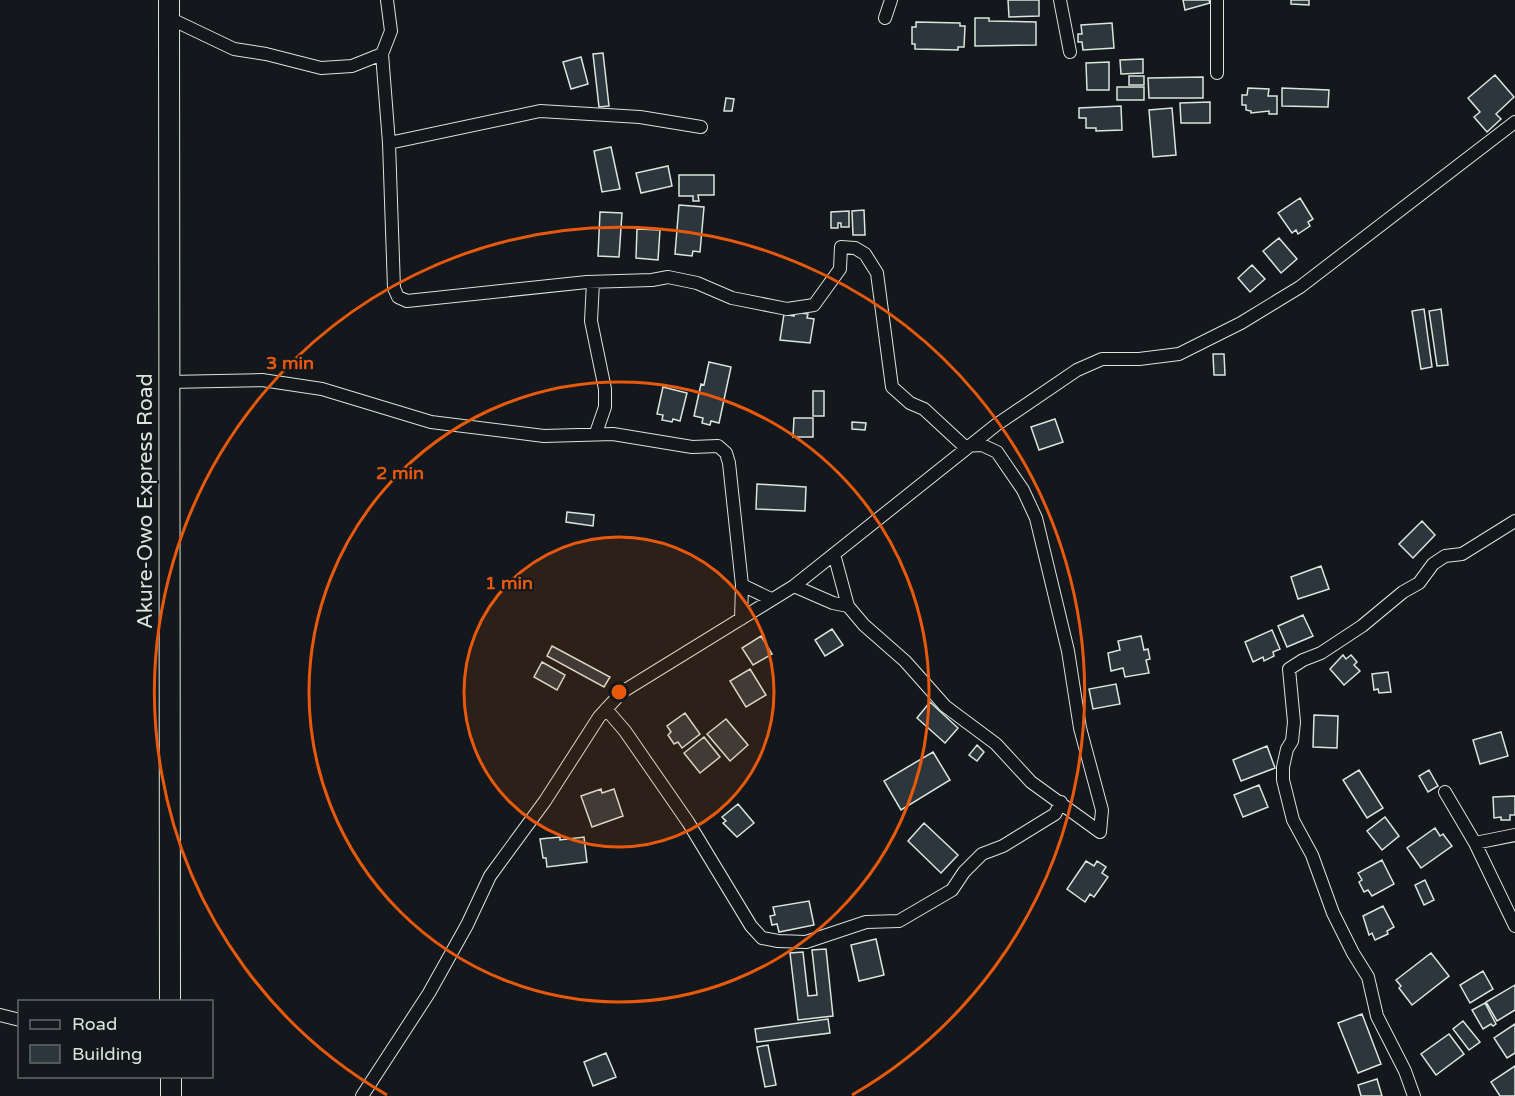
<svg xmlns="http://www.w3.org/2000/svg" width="1515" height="1096" viewBox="0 0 1515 1096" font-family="'Varela Round',sans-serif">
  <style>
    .building { fill: #2c363c; stroke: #d8e6dc; stroke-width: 1.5 }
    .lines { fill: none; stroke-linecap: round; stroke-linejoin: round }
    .minor-casing { stroke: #d8e6dc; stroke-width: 14 }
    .trunk-casing { stroke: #d8e6dc; stroke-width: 22 }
    .minor { stroke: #14181c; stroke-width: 12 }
    .trunk { stroke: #14181c; stroke-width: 20 }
    .ring { fill: none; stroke: #e8590c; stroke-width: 3 }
    .labels { text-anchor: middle; stroke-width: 4.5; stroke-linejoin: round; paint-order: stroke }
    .street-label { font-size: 21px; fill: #d8e6dc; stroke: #14181c }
    .centre { fill: #e8590c; stroke: #14181c; stroke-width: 3 }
    .ring-label { font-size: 18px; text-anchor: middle; font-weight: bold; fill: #e8590c; stroke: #14181c; stroke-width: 4.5; stroke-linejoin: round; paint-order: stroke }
  </style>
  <rect width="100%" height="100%" fill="#14181c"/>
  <!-- building -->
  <path class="building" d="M1008,0H1039V16L1009,17Z
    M1183,0H1209L1210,3L1185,10Z
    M1291,0H1309V5L1291,4Z
    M975,18H989V21L1036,22V45L975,46Z
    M916,22L960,23V26H965L964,47H958V50L915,49V44H912V27H916Z
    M1112,23L1114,48L1083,50L1082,42H1078V34H1082L1081,25Z
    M603,53L609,106L599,107L593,54Z
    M581,57L588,84L571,89L563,62Z
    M1143,59V73L1121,74L1120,60Z
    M1109,62V90H1087L1086,63Z
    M1495,75L1514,97L1496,114L1501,119L1487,132L1474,117L1480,112L1468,98Z
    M1129,76H1144V85H1129Z
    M1203,77V98H1149L1148,78Z
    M1117,87H1144V100H1117Z
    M1248,88L1269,89L1268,96H1277V114H1269V111L1251,113V111L1246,110V105H1242V95H1247Z
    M1282,88L1329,90L1328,107L1282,106Z
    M726,98L734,99L732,111H724Z
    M1210,102V123H1181L1180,103Z
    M1121,106L1122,130L1096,131V128H1086V118H1079V108Z
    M1172,108L1176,155L1153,157L1149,110Z
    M611,147L620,189L602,192L594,151Z
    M668,166L672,186L641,193L636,173Z
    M679,175H714V195H698L699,201H693V196H679Z
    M1300,198L1313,219L1308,222L1310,226L1298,234L1296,230L1292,233L1278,213Z
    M679,205L704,207L700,252L693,251L692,256L675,254Z
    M864,210L865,235H853L852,211Z
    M849,211V227H841V223H838V228H831V212Z
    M600,212L622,213L619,257L598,256Z
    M637,229L660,230L658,260L636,258Z
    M1279,238L1297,259L1281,273L1263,251Z
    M1252,265L1265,279L1250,292L1238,278Z
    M1424,309L1432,367L1421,369L1412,311Z
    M1441,309L1448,365L1437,366L1429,311Z
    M795,312L808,314L807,318L814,319L810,343L780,340L784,314L794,316Z
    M1213,354H1224L1225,375H1214Z
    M709,362L731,367L719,423L711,421L710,425L702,423L703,418L694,416L701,384L704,385Z
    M663,387L687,393L680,421L673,419L672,422L662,420L663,415L657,414Z
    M813,391H824V416H813Z
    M794,418H813V437H793Z
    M1055,419L1063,442L1039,450L1031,427Z
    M852,422L866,423L865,430L852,429Z
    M757,484L806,487L805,511L756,509Z
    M567,512L594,515L593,526L566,522Z
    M1422,521L1435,535L1413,558L1399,544Z
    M1321,566L1329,589L1298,599L1291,577Z
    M1303,615L1313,636L1287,647L1278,626Z
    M832,629L843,645L825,656L815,640Z
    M1272,630L1280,649L1273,652L1274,656L1264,661L1263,657L1253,662L1245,642Z
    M761,636L772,654L753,665L742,648Z
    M1141,636L1144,650L1148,649L1150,659L1146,660L1149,673L1125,677L1123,668L1111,671L1108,653L1120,650L1118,641Z
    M552,646L610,677L604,687L547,656Z
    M1343,655L1346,659L1351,655L1357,662L1354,665L1360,671L1344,685L1330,669Z
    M542,662L565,675L557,690L534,677Z
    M750,669L766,695L746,707L730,681Z
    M1388,672L1391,692L1379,693L1378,689L1374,690L1372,674Z
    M1116,684L1120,704L1093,709L1089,689Z
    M930,702L958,728L945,743L917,718Z
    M685,713L700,734L682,748L678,742L674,744L668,735L671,732L667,726Z
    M1314,715L1338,716L1337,748L1313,747Z
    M726,719L748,745L730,761L707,734Z
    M1501,732L1508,756L1480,764L1473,740Z
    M704,737L720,757L700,773L684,753Z
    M977,745L984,752L977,761L969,755Z
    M1267,746L1275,768L1241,781L1233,760Z
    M933,752L950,780L901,810L884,781Z
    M1359,770L1383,808L1367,818L1343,780Z
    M1429,770L1438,786L1428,792L1419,776Z
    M1259,785L1268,807L1243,817L1234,795Z
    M601,789L602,793L614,789L623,816L592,827L581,796Z
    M1515,796V815H1510V820H1501V817L1494,818L1493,797Z
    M738,804L754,823L737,837L723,823L726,821L722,817Z
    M1385,817L1399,836L1382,850L1367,831Z
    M924,823L958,855L941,873L908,841Z
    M1435,828L1440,836L1443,834L1452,846L1421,868L1407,848Z
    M560,837V840L584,837L587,862L547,867L546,858H543L540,839Z
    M1382,860L1394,884L1372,896L1368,890L1364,892L1359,882L1362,880L1358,873Z
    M1086,861L1094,866L1097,861L1106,867L1102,873L1108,877L1094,897L1090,894L1085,902L1067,889Z
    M1425,880L1434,900L1424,905L1415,885Z
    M809,901L814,925L779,932L777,924L772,925L770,916L775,915L773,907Z
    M1383,906L1394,927L1387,931L1388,934L1375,940L1372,933L1369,935L1363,916Z
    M876,939L884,975L859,981L851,945Z
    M826,949L833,1016L798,1020L790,953L803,952L808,996L817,995L812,950Z
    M1431,953L1449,976L1412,1005L1399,988L1401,986L1396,980Z
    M1483,971L1493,989L1470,1003L1460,985Z
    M1515,985V1010L1497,1021L1486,1002Z
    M1485,1003L1496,1024L1493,1026L1491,1024L1483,1029L1472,1010Z
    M1362,1014L1381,1064L1358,1073L1338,1023Z
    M828,1019L830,1033L757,1042L755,1029Z
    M1463,1021L1480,1042L1469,1050L1453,1029Z
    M1515,1024V1053L1507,1058L1494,1038Z
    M1449,1034L1464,1054L1436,1075L1421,1054Z
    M768,1045L776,1085L765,1087L757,1047Z
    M606,1053L616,1077L593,1086L584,1062Z
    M1515,1066V1096H1500L1491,1082Z
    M1377,1079L1382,1096H1361L1358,1085Z"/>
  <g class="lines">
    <!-- minor casing -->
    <g class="minor-casing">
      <path id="minor" d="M1060,0L1070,52
        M169,18L234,49L266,54L321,68L352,66L382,54L391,31L387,0
        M885,18L891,0
        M382,54L389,143L394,288L398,297L407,301L587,282L652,280L668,277L697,283L732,298L787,309L814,305L840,269L841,247L855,248L865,254L877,273L892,387L910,403L924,409L964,446L982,445L997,452L1023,490L1036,518L1068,651L1080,728L1102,810L1100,832L1031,782L996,744L945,706L905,661L864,625L848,606L834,554
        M1217,73V0
        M389,143L540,111L640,117L701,127
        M593,282L591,321L605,389V407L596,433
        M169,382L262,380L322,389L431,422L544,436L613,434L692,447L718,446L726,453L729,463L742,585L771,599
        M794,586L833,603L848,606
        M741,619L742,585
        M606,709L625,731L688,822L751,926L762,938L778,941L806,942L866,922L899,921L952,890L964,872L982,854L1003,846L1055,814L1061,802
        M1445,792L1475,843L1515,835
        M1475,843L1515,926
        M0,1015L20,1020
        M362,1096L429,993L467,925L490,876L545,801L599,717L622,692L794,586L996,425L1077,370L1102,359H1139L1179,354L1241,323L1300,287L1515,122
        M1414,1096L1405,1071L1377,1016L1368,977L1353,953L1333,913L1312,855L1293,820L1283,780V767L1287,749L1292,741L1294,722L1289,669L1303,660L1321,653L1362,626L1403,592L1419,583L1433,564L1445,556L1462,554L1515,521"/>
    </g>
    <!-- trunk casing -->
    <g class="trunk-casing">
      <path id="trunk" d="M169,0L170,1002
        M171,1076V1096"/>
    </g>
    <!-- minor -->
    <use href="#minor" class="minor"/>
    <!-- trunk -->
    <use href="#trunk" class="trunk"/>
  </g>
  <!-- distance rings -->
  <circle cx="619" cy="692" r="155" fill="#e8590c" fill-opacity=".12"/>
  <g class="ring">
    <circle cx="619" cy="692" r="155"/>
    <circle cx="619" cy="692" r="310"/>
    <path d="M387 1095A465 465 0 1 1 852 1095"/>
  </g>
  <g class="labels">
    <!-- street labels -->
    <g class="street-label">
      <text transform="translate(145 501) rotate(-90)" y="7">Akure-Owo Express Road</text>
    </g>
  </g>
  <circle cx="619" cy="692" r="9" class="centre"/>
  <g class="ring-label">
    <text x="290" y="369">3 min</text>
    <text x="400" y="479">2 min</text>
    <text x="509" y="589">1 min</text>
  </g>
  <!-- legend -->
  <rect x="18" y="1000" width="195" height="78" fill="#14181c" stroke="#626a69" stroke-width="1.5"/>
  <rect x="30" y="1020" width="30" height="9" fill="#14181c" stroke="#626a69" stroke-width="1.5"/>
  <text x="72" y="1030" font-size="18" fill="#d8e6dc">Road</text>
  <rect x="30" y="1045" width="30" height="18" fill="#2c363c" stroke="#626a69" stroke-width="1.5"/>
  <text x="72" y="1060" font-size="18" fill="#d8e6dc">Building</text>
</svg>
